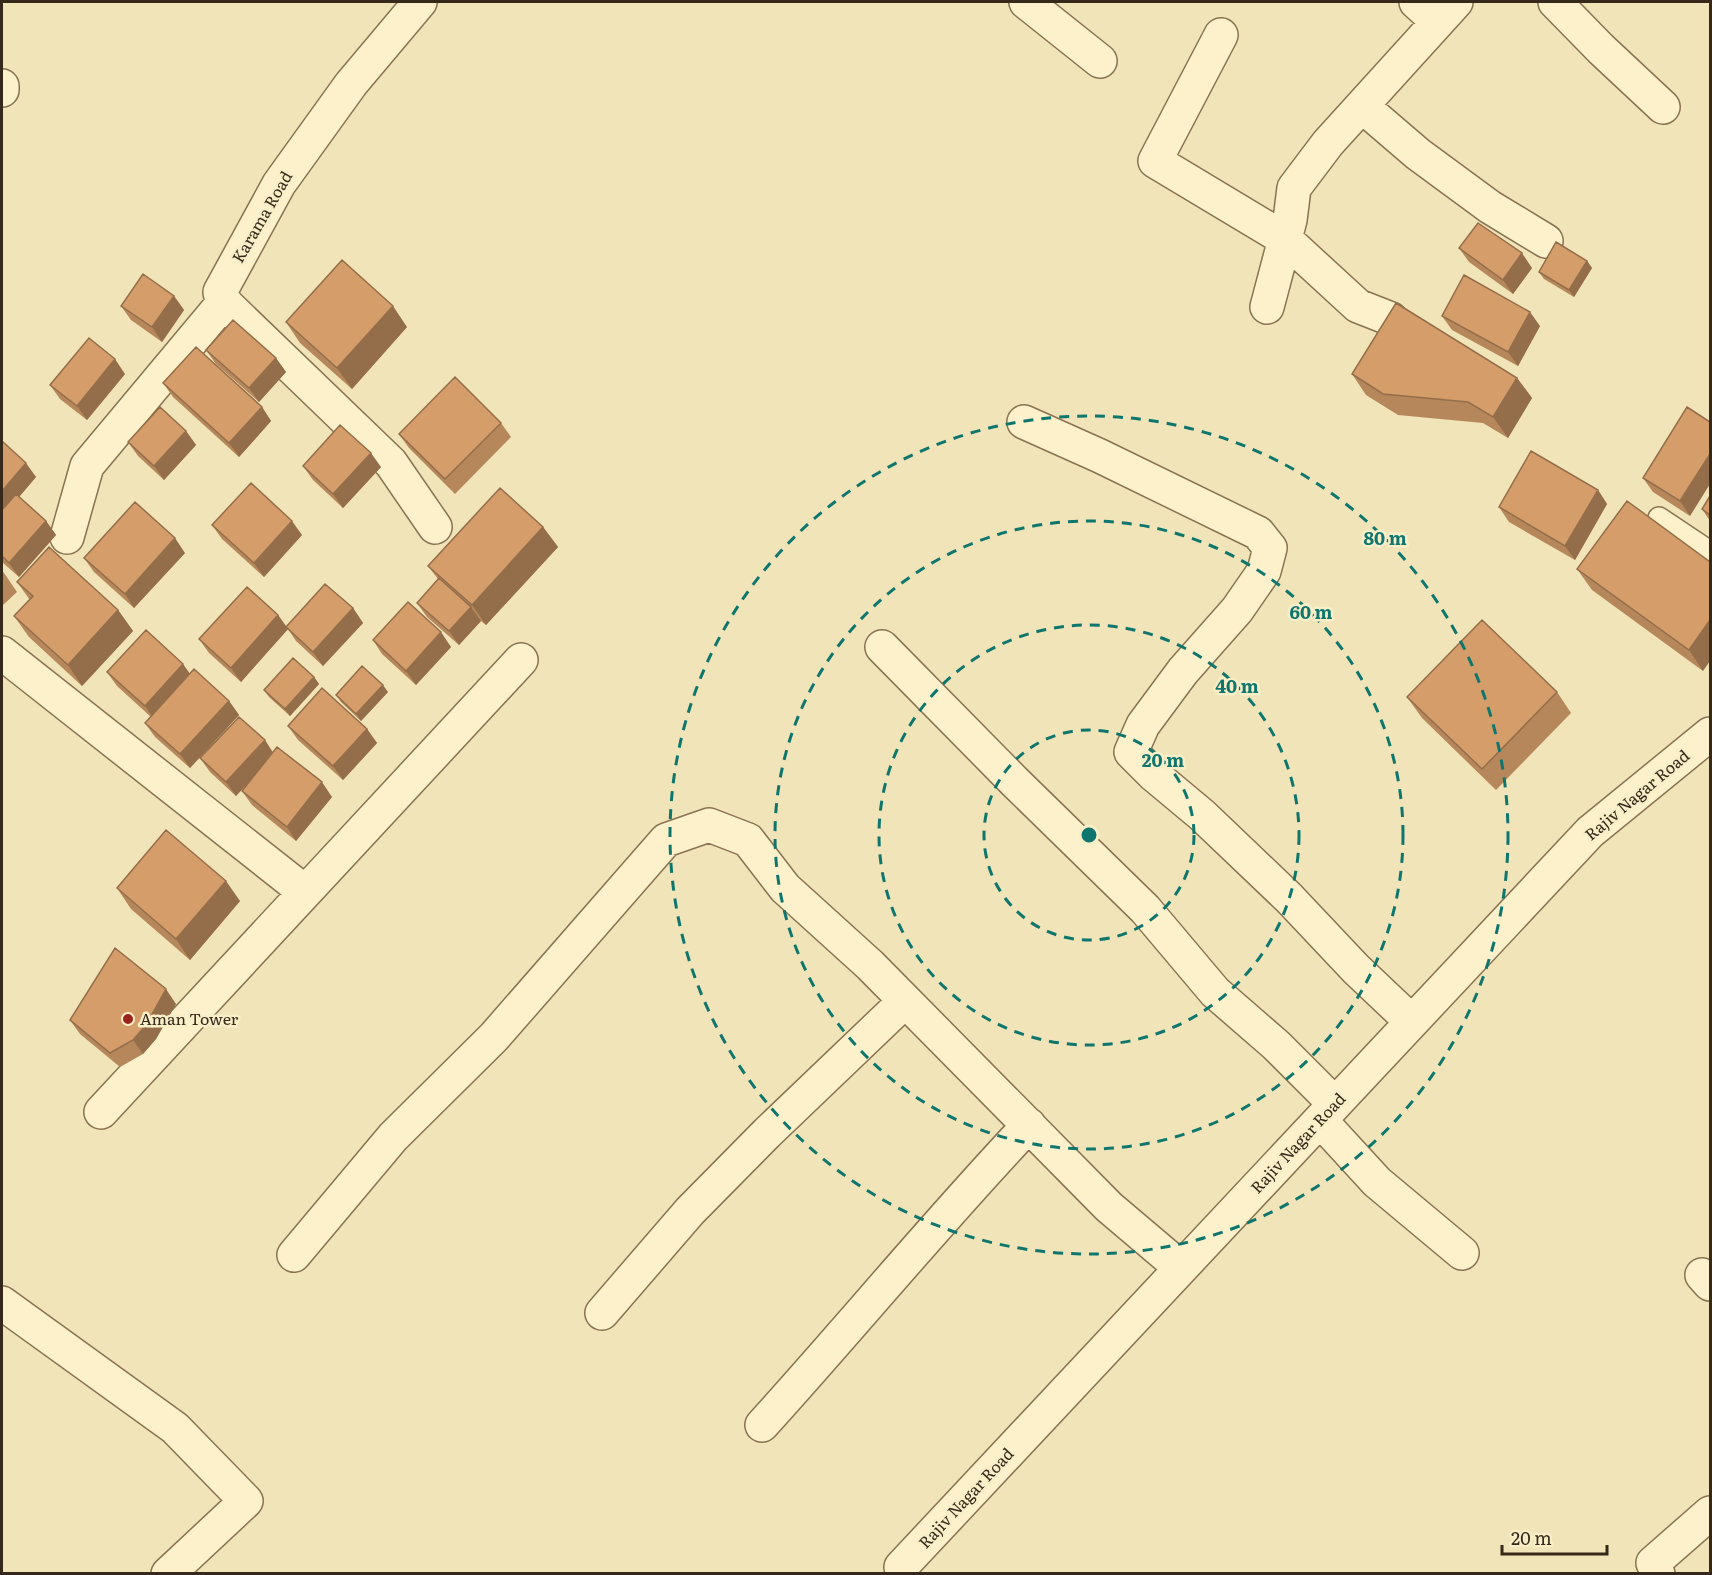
<svg xmlns="http://www.w3.org/2000/svg" width="1712" height="1575" viewBox="0 0 1712 1575" font-family="Literata,serif">
  <style>
    .lines { fill: none; stroke-linecap: round; stroke-linejoin: round }
    .service-casing { stroke: #897352; stroke-width: 24 }
    .minor-casing { stroke: #897352; stroke-width: 36 }
    .service { stroke: #fcf1cb; stroke-width: 21 }
    .minor { stroke: #fcf1cb; stroke-width: 33 }
    .wall { fill: #b6875b }
    .shaded-wall { fill: #946e4a }
    .building { fill: #d49d6a; stroke: #946e4a; stroke-width: 1.5 }
    .ring { fill: none; stroke: #0f766e; stroke-width: 3; stroke-dasharray: 10 8 }
    .poi-dot { fill: #9d241d; stroke: #f8eec8; stroke-width: 2 }
    .labels { text-anchor: middle; stroke-width: 5; stroke-linejoin: round; paint-order: stroke }
    .street-label { font-size: 16px; fill: #362919; stroke: #f8eec8 }
    .poi-label { font-size: 16px; fill: #362919; stroke: #f8eec8; text-anchor: start }
    .centre { fill: #0f766e; stroke: #f8eec8; stroke-width: 3 }
    .ring-label { font-size: 18px; text-anchor: middle; font-weight: bold; fill: #0f766e; stroke: #f8eec8; stroke-width: 5; stroke-linejoin: round; paint-order: stroke }
  </style>
  <rect width="100%" height="100%" fill="#f1e4b8"/>
  <g class="lines">
    <!-- service casing -->
    <g class="service-casing">
      <path id="service" d="M1659,518L1710,552"/>
    </g>
    <!-- minor casing -->
    <g class="minor-casing">
      <path id="minor" d="M420,2L351,84L279,184L220,292L221,297L228,306L391,463L435,527
        M1026,2L1100,61
        M1416,2L1438,22
        M1555,2L1601,49L1663,107
        M1221,35L1155,161L1285,239L1358,306L1391,319
        M2,86V90
        M1362,106L1418,154L1490,207L1546,241
        M1267,307L1290,220L1294,188L1328,143L1456,2
        M1024,422L1100,456L1258,533L1270,548L1264,571L1237,610L1183,671L1143,725L1131,752L1154,775L1202,815L1289,898L1356,969L1412,1022
        M67,537L87,466L224,302
        M882,647L1015,782L1145,909L1215,992L1276,1045L1335,1104
        M2,653L305,892
        M101,1112L521,660
        M1320,1120L1377,1182L1462,1253
        M294,1255L393,1137L494,1037L666,840L709,825L748,840L785,888L870,965L1109,1207L1181,1268
        M1702,1275L1710,1284
        M2,1303L175,1428L246,1501L168,1574
        M602,1313L690,1211L767,1133L905,1001
        M762,1425C852,1326 937,1222 1029,1125
        M901,1567L1590,832L1710,734
        M1658,1574L1653,1563L1710,1513"/>
    </g>
    <!-- service -->
    <use href="#service" class="service"/>
    <!-- minor -->
    <use href="#minor" class="minor"/>
  </g>
  <!-- wall -->
  <path class="wall" d="M1459,248L1532,268L1513,294L1469,262Z
    M1587,261L1592,268L1574,297L1544,279L1539,272Z
    M174,296L184,310L162,342L131,320L121,306Z
    M1442,316L1540,326L1518,366L1452,330Z
    M286,322L407,327L352,389L300,343Z
    M206,350L276,358L286,372L259,402L216,364Z
    M125,374L87,420L60,399L50,385Z
    M1352,374L1517,378L1532,398L1508,438L1483,423L1398,415L1366,395Z
    M163,383L262,407L271,421L239,457L173,397Z
    M1687,407L1690,516L1653,492L1643,478Z
    M501,423L511,437L455,494L409,448L399,434Z
    M186,431L196,445L164,480L138,456L128,442Z
    M2,441L36,477L19,497L46,521L56,535L19,577L2,562Z
    M303,466L381,467L343,508L313,480Z
    M1598,490L1607,504L1575,560L1509,522L1499,507Z
    M1710,496V521L1702,509Z
    M212,525L302,535L264,577L222,539Z
    M543,527L558,547L486,625L481,621L459,645L427,617L417,603L438,579L428,566Z
    M185,553L134,608L94,572L84,558Z
    M1710,562L1703,671L1592,590L1577,569Z
    M2,570L17,592L2,606Z
    M17,582L118,610L133,631L82,686L29,637L14,616L30,600Z
    M353,608L363,623L323,666L296,641L288,629L241,682L209,653L199,639L278,615L286,626Z
    M373,640L451,647L416,685L382,654Z
    M107,672L190,674L229,701L239,715L190,768L155,737L145,723L151,717L117,686Z
    M314,677L319,684L290,716L269,697L264,690Z
    M388,692L361,721L341,702L336,695Z
    M1557,692L1571,713L1496,790L1422,718L1407,697Z
    M288,726L367,729L377,743L343,780L298,740Z
    M273,752L332,797L296,841L252,805L242,791L255,775L236,796L210,772L200,758Z
    M117,888L240,901L190,960L131,909Z
    M176,1004L156,1039L143,1054L120,1067L80,1034L70,1020Z"/>
  <!-- shaded-wall -->
  <path class="shaded-wall" d="M1522,253L1532,268L1513,294L1503,280Z
    M1587,261L1592,268L1574,297L1569,290Z
    M174,296L184,310L162,342L152,327Z
    M393,306L407,327L352,389L337,368Z
    M1530,312L1540,326L1518,366L1508,352Z
    M276,358L286,372L259,402L249,388Z
    M115,359L125,374L87,420L77,406Z
    M1517,378L1532,398L1508,438L1493,417Z
    M262,407L271,421L239,457L229,443Z
    M186,431L196,445L164,480L154,466Z
    M371,453L381,467L343,508L333,494Z
    M1710,454V484L1690,516L1680,501Z
    M26,463L36,477L2,517V491Z
    M1598,490L1607,504L1575,560L1565,546Z
    M46,521L56,535L19,577L9,563Z
    M292,521L302,535L264,577L254,563Z
    M543,527L558,547L486,625L472,605Z
    M175,538L185,553L134,608L125,594Z
    M471,607L481,621L459,645L449,631Z
    M353,608L363,623L323,666L313,652Z
    M118,610L133,631L82,686L68,665Z
    M278,615L288,629L241,682L231,668Z
    M1710,620V661L1703,671L1689,650Z
    M441,632L451,647L416,685L406,671Z
    M183,664L193,678L155,720L145,706Z
    M314,677L319,684L290,716L285,709Z
    M383,685L388,692L361,721L356,714Z
    M229,701L239,715L190,768L180,754Z
    M367,729L377,743L343,780L333,766Z
    M265,740L274,754L236,796L226,782Z
    M322,782L332,797L296,841L287,827Z
    M226,881L240,901L190,960L176,939Z
    M166,989L176,1004L156,1039L143,1054L133,1040Z"/>
  <!-- building -->
  <path class="building" d="M1478,223L1522,253L1503,280L1459,248Z
    M1556,242L1587,261L1569,290L1539,272Z
    M342,260L393,306L337,368L286,322Z
    M143,274L174,296L152,327L121,306Z
    M1464,275L1530,312L1508,352L1442,316Z
    M1396,303L1517,378L1493,417L1468,402L1383,394L1352,374Z
    M233,320L276,358L249,388L206,350Z
    M89,338L115,359L77,406L50,385Z
    M196,347L262,407L229,443L163,383Z
    M455,377L501,423L445,479L399,434Z
    M160,407L186,431L154,466L128,442Z
    M1687,407L1710,422V454L1680,501L1643,478Z
    M340,425L371,453L333,494L303,466Z
    M2,441L26,463L2,491Z
    M1531,451L1598,490L1565,546L1499,507Z
    M251,483L292,521L254,563L212,525Z
    M500,488L543,527L472,605L428,566Z
    M16,494L46,521L9,563L2,556V510Z
    M1710,496V515L1702,509Z
    M1627,501L1710,562V620L1689,650L1577,569Z
    M135,502L175,538L125,594L84,558Z
    M49,547L118,610L68,665L14,616L33,596L17,582Z
    M439,578L471,607L449,631L417,603Z
    M325,584L353,608L313,652L286,627Z
    M247,587L278,615L231,668L199,639Z
    M408,602L441,632L406,671L373,640Z
    M1482,620L1557,692L1482,769L1407,697Z
    M146,630L183,664L145,706L107,672Z
    M293,658L314,677L285,709L264,690Z
    M362,666L383,685L356,714L336,695Z
    M194,669L229,701L180,754L145,723Z
    M322,688L367,729L333,766L288,726Z
    M239,717L265,740L226,782L200,758Z
    M277,747L322,782L287,827L242,791Z
    M166,830L226,881L176,939L117,888Z
    M115,948L166,989L146,1025L133,1040L110,1053L70,1020Z"/>
  <!-- distance rings -->
  <g class="ring">
    <circle cx="1089" cy="835" r="105"/>
    <circle cx="1089" cy="835" r="210"/>
    <circle cx="1089" cy="835" r="314"/>
    <circle cx="1089" cy="835" r="419"/>
  </g>
  <!-- markers -->
  <circle class="poi-dot" cx="128" cy="1019" r="6"/>
  <g class="labels">
    <!-- street labels -->
    <g class="street-label">
      <text transform="translate(262 217) rotate(-60)" y="6">Karama Road</text>
      <text transform="translate(1637 795) rotate(-40)" y="6">Rajiv Nagar Road</text>
      <text transform="translate(1298 1143) rotate(-47)" y="6">Rajiv Nagar Road</text>
      <text transform="translate(966 1498) rotate(-47)" y="6">Rajiv Nagar Road</text>
    </g>
    <!-- poi labels -->
    <g class="poi-label">
      <text x="140" y="1025">Aman Tower</text>
    </g>
  </g>
  <circle cx="1089" cy="835" r="9" class="centre"/>
  <g class="ring-label">
    <text x="1385" y="545">80 m</text>
    <text x="1311" y="619">60 m</text>
    <text x="1237" y="693">40 m</text>
    <text x="1163" y="767">20 m</text>
  </g>
  <!-- border -->
  <rect width="1712" height="1575" fill="none" stroke="#362919" stroke-width="6"/>
  <!-- scale -->
  <path d="M1502 1545v9h105v-9" fill="none" stroke="#362919" stroke-width="3"/>
  <text x="1511" y="1545" font-size="18" fill="#362919" stroke="#f8eec8" stroke-width="4.5" paint-order="stroke">20 m</text>
</svg>
